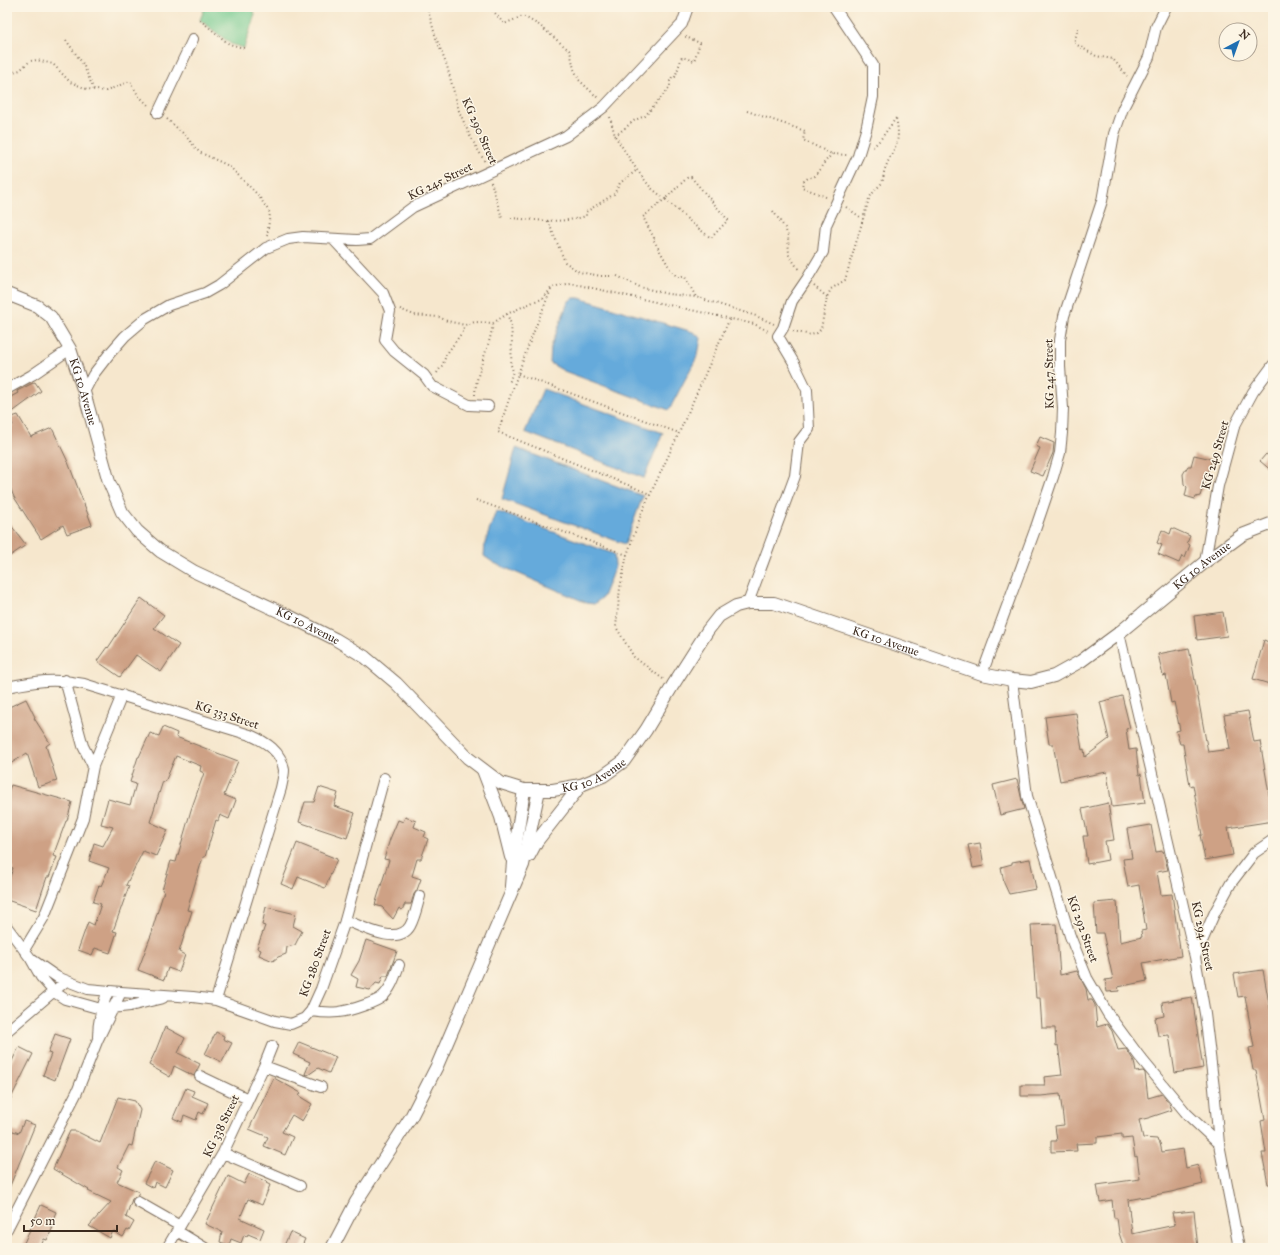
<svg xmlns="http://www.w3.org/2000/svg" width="1280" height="1255" viewBox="0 0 1280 1255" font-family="'IM FELL Great Primer',serif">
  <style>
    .green { fill: #72c98e; stroke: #567a56 }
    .water { fill: #65aadb; stroke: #506a7c }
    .building { fill: #cea185 }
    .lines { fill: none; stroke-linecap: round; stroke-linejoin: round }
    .minor-casing { stroke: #7c6c5b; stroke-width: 12 }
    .tertiary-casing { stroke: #7c6c5b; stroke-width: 14 }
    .path { stroke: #7c6c5b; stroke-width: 2; stroke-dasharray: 1 3; stroke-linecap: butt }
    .minor { stroke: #fff; stroke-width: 10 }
    .tertiary { stroke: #fff; stroke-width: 12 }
    .labels { text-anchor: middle; stroke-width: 3; stroke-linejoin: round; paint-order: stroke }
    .street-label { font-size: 12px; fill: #3b2a1e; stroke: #fcf5e5 }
  </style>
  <rect width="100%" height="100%" fill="#fcf5e5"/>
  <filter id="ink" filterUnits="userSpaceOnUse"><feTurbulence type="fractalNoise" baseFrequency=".025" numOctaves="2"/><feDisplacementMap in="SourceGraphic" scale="8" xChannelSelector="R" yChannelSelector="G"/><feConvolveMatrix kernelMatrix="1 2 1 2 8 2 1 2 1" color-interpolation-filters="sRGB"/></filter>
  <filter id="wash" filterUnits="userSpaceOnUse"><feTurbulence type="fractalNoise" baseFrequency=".012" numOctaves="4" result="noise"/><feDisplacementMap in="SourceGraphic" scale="16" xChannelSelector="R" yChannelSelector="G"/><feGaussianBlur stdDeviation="0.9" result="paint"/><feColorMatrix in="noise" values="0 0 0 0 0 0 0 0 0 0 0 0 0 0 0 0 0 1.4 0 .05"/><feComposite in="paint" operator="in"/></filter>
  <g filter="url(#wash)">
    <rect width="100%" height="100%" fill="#f6e7cd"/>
    <!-- green -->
    <path class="green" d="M205,7H252L255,14L244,48L231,44L200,20Z"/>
    <!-- water -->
    <path class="water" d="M573,298H579L693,332L701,338L698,355L669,410L564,371L550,363L551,347L568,302Z
      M543,389L663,433L644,478L525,432Z
      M516,448L643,496L625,544L502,499Z
      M496,511L614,554L615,566L603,597L594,604L587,603L494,563L484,556L485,543Z"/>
    <g id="blocks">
      <!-- building -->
      <path class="building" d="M35,382L41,391L7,416V399L18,393L17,391Z
        M18,415L31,437L52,428L68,462L92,525L67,534L63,525L41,539L14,497L7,480V429L13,425L9,418Z
        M1040,437L1054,443L1053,453L1043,476L1030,471L1040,448L1036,446Z
        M1266,454L1273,459V472L1260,461Z
        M1194,455L1212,459L1200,496L1196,497L1195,499L1185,496L1187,487L1184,484L1183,474L1188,466H1191Z
        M7,520L26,545L7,558Z
        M1172,528L1190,536L1187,543L1190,545L1185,558L1182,556L1179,563L1158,554L1162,545L1157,543L1162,530L1170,534Z
        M141,598L164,615L154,628L179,645L161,672L136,655L120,677L97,661L107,647L108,648Z
        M1223,612L1227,636L1197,640L1194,616Z
        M1264,640L1273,644V685L1253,679Z
        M1189,648L1208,752L1230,749L1224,715L1248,711L1254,742L1260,741L1273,817V821L1228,828L1233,855L1205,860L1200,835H1202L1193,785L1190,786L1183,744H1180L1176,731L1180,730L1174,702L1171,703L1166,675L1163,676L1158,654Z
        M1122,696L1130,728L1126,729L1129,750L1136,749L1139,775L1141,774L1145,803L1112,807L1107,772L1060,781L1053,744H1049L1045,717L1076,713L1082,750L1084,749L1085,757L1109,739L1100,702Z
        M26,699L35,717L34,718L50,743L46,746L57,781L38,787L27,753L7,766V708Z
        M163,727L177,733L176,737L238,761L224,795L236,800L229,819L220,815L218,821L216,820L205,857H203L187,910L192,911L179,952L185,955L179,972L168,968L164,980L138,970L153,930H152L164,891L162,890L171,861L176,862L191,810L204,773L200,771L201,766L176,756L165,782L163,781L150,822L168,830L156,856L143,851L126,885L129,886L113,931L117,932L110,953L95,948L92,955L78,950L88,922L94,925L101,904L93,902L99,885L101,886L109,868L89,861L94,843L103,846L113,827L101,824L108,799L130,805L136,784L130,782L138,757H139L150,733L159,736Z
        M1017,779L1024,809L1000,815L993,785Z
        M11,785L72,802L67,821H66L53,856L57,857L49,877H47L36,910L7,900V885L13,868L7,866V794Z
        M319,787L338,793L334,806L355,813L347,838L299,822L305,802H314Z
        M1108,803L1114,840L1105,841L1108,860L1087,864L1083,836H1088L1082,809Z
        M405,817L416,821L414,827L426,832L424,837L428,839L421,859H417L412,876L421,879L417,890L414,894L411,904H405L402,910L399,908L393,919L382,907L375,905L389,860L384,859L390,839L398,820L403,822Z
        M1151,825L1156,852L1163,851L1168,870L1157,872L1161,895L1172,894L1181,956L1143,963L1147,981L1118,987L1119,991L1107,992L1105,980L1113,979L1103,933H1096L1094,903L1117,901L1120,942L1142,937L1141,931L1146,930L1139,885L1128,887L1123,859L1132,858L1127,829Z
        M297,843L337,859L325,888L298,877L293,889L281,884Z
        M980,843L984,866L973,868L968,845Z
        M1030,859L1036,889L1009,894L1004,883L1001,867L1012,864V862Z
        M266,907L296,914L293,926L302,931L295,945L287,947L286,954L278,957L273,961L259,955L261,950L257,948L265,926L262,925Z
        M1056,924L1060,975L1077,971L1086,989L1088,1000H1092L1095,1005L1097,1027L1107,1024L1112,1031L1118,1050L1126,1049L1134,1061L1136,1072L1143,1071L1145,1073L1148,1098L1162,1094L1169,1103L1172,1110L1148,1118L1139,1120L1143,1138L1157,1139L1158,1142L1160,1143L1162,1152L1183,1149L1186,1168L1198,1165L1203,1184L1171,1192L1128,1200L1132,1234L1175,1225L1172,1213L1194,1211L1198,1248H1124L1119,1233L1117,1218H1114L1112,1200L1100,1202L1097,1185L1140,1179L1137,1156L1135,1157L1132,1138L1122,1139V1134L1097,1137V1143L1076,1144L1077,1151L1051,1152V1141H1057L1055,1126L1064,1125L1060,1094L1041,1096H1021V1085H1045L1044,1077L1062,1075L1058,1045L1056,1046L1055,1028H1042L1040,998H1036L1031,925Z
        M366,940L397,951L388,976H383L380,984L376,983L370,990L356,987L358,979L351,975L359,961Z
        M1263,970L1270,1009H1273V1184H1268L1262,1153H1266L1261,1121L1265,1120L1256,1070H1253L1249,1048L1254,1047L1245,996L1238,997L1234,974Z
        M1192,997L1203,1068L1175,1073L1169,1035L1158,1036L1155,1018L1164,1016L1162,1002Z
        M165,1027L185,1038L178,1053L200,1064L194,1076L174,1066L170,1077L149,1065L156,1050Z
        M216,1032L224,1036L223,1039L232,1043L222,1062L205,1054Z
        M55,1034L70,1039L55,1080L43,1075L51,1054L48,1053Z
        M299,1042L336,1057L329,1073L318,1068L308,1075L305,1074L310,1062L293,1054Z
        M19,1047L33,1054L7,1106V1071Z
        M274,1078L301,1093L299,1096L312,1104L302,1121L292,1115L282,1132L293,1137L285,1155L264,1146L268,1137L249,1129Z
        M186,1088L194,1091L192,1096L208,1103L203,1114L199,1112L196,1120L184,1115L182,1122L173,1118Z
        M118,1097L135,1101L140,1110L132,1146L129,1145L118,1167L123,1170L117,1182L139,1192L137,1196L132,1199L126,1217L134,1222L129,1231L127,1230L123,1237L113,1231L110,1238L89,1226L111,1202L88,1191L89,1190L53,1169L70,1131H76L100,1143Z
        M24,1121L35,1125L7,1193V1129L19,1133Z
        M155,1161L173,1170L165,1187L155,1182L153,1188L144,1183Z
        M249,1174L267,1182L266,1183L270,1185L262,1205L248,1199L240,1218L264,1229L260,1239L248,1234L247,1236L244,1235L241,1243L231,1239L229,1245L220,1242L222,1232L205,1224L228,1176L244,1184Z
        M41,1205L56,1212L50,1226L53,1227L47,1240L44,1239L40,1248H30L23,1245Z
        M290,1232L305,1239L301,1248H283Z"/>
    </g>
  </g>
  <g filter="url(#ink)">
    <use href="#blocks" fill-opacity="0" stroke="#7c6c5b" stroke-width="1"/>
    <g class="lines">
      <!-- minor casing -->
      <g class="minor-casing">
        <path id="minor" d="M158,113L193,39
          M333,239L383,293L390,311L385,340L394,351L424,375L432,386L469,405L488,406
          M7,389L32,375L70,349
          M84,392L93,375L110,353L125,336L145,319L169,305L205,293L219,285L266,248L288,239L303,237L357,240L370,239L413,207L566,136L604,107L682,24L688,7
          M1205,562L1218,486L1234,427L1253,392L1273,365
          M748,603L795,476L799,442L809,429L807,390L794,363L778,336L783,328L792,301L807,279L823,252L826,225L858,156L866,130L873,97V65L834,7
          M1119,633L1195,957L1205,1014L1214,1088L1219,1144L1239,1248
          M982,674L1035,530L1053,477L1060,453L1062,433L1063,408L1060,367V340L1064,316L1102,201L1114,134L1123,108L1149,57L1156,27L1166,7
          M65,680L83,746L93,766
          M1012,680L1027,796L1070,936L1087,978L1108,1014L1139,1056L1187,1114L1219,1144
          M7,687C36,681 54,678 84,684L250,735C266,742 281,751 284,770C284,775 282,783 281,788L216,1000
          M345,920C361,926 398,947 410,926C415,917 417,906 420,896
          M7,927L31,959L41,977L54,992L65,999L101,1009L130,1006L163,998
          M24,950L44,917L83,818L93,766L122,695
          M1195,957L1215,912L1231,883L1254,853L1273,840
          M31,959L57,977L88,989L121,992L193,997L216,1000L275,1021L291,1024L305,1018L311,1011L321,989L344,924L384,778
          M311,1011C333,1014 343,1013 365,1005C371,1003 377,1001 382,997C391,989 395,976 399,965
          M7,1031L66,981
          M98,1037C98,1020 102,1007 108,991
          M264,1066L272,1046
          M200,1076L248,1099
          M223,1153L300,1186
          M138,1202L180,1226
          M7,1229L77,1092L98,1039L121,992
          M177,1231L205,1248
          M167,1248L223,1153L264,1066L321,1087"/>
      </g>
      <!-- tertiary casing -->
      <g class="tertiary-casing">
        <g id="tertiary">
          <path id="s1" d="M7,294L37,306L51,317L70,349L84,392L109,482L122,512L137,531L160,551L193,571L291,617L335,639L365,657L396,683L468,758L501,783L524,790H553L581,785L603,776L624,761L646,730L673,685L708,630L719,616L736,606L748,603H774L982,674L1012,680L1031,682L1054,676L1081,661L1119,633L1205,562L1242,535L1273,523"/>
          <path d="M483,770L501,817L511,857"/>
          <path d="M529,856L537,841L581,785"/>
          <path d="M511,886L513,862L524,790"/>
          <path d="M332,1248L356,1202L411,1117L437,1066L523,865L539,790"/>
        </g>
      </g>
      <!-- path -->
      <path class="path" d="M427,7L436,38L447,66L459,111L470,136L485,162
        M490,7L504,24L523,16L539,25L570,51L574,69L579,80L598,98
        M200,20L229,44L244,48
        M1078,28L1074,43L1096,56L1113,59L1127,76
        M66,40L83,64L94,90
        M7,74L20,70L30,61L37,60L53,64L70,82L87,89L106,91L130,81L138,95L149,106
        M747,111L805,131L803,140L832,154L847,155
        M610,117L615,136L637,170L651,188L665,199L643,217L654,238L653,239L672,272L678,277H685L696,297
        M167,119L185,135L199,152L229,166L258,195L270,213L267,237
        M615,136L635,120L645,116L670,87V81L672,77H675L682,57L694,61L700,43L686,37V35
        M873,147L880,140L896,118
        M691,177L728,220L711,238L694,225L665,199L687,178Z
        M491,182L502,218
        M826,197L802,187L803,182L808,178L815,176L824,163L832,154
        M846,207L863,219
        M773,211L785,228L788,236L789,255L799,270
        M511,218C536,220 562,224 586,216V212L614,194L620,183L637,170
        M548,221L565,262L579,272L601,276H617L640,287L668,294L696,297L756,316L774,324
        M814,286L827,297
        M551,290C531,336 514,384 498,432L650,494
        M400,309L414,315L439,317L447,321L465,325L475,322L493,323L507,314L535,301L543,299L552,287L570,283L754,324L768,331
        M507,314L511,324L512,339L511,365L513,371L509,384
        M793,331L811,335L817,333L821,329L827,297L831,289L845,280L869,199C872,193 876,189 881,184C884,180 883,174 885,169C893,147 902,145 896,118
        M437,373L443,364L446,355L461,334L465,325
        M518,374L679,433
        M475,395C476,370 490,348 493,323
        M476,500L627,555
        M663,679L634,657L616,627L620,588L627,555L642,512L679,433L730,318"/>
      <!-- minor -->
      <use href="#minor" class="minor"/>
      <!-- tertiary -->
      <use href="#tertiary" class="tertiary"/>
    </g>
  </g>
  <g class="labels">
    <!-- street labels -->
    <g class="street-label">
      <text transform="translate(480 131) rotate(66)" y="4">KG 290 Street</text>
      <text transform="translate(440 181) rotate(-26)" y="4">KG 245 Street</text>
      <text transform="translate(1049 374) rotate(-91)" y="4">KG 247 Street</text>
      <text dy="4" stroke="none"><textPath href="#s1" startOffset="132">KG 10 Avenue</textPath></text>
      <text transform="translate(1215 455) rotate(-74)" y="4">KG 249 Street</text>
      <text dy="4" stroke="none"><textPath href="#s1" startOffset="1571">KG 10 Avenue</textPath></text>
      <text dy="4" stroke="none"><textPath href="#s1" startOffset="479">KG 10 Avenue</textPath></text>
      <text dy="4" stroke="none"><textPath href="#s1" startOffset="1211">KG 10 Avenue</textPath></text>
      <text transform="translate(227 715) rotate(18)" y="4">KG 333 Street</text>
      <text dy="4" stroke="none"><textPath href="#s1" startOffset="827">KG 10 Avenue</textPath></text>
      <text transform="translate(1083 929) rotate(70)" y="4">KG 292 Street</text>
      <text transform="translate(1203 936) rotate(78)" y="4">KG 294 Street</text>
      <text transform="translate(315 963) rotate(-70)" y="4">KG 280 Street</text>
      <text transform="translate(221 1126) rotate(-64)" y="4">KG 338 Street</text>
    </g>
  </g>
  <!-- margin -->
  <rect width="1280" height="1255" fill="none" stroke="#fcf5e5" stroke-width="24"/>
  <!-- north arrow -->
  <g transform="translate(1238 42) rotate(41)"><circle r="19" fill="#fcf5e5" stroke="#afa495"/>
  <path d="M0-3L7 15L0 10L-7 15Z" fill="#1f6fb2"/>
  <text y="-6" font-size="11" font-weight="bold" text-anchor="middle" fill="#3b2a1e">N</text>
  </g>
  <!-- scale -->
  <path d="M24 1225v6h93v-6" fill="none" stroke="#3b2a1e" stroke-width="2"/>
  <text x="30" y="1225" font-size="12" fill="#3b2a1e" stroke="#fcf5e5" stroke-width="3" paint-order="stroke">50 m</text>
</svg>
